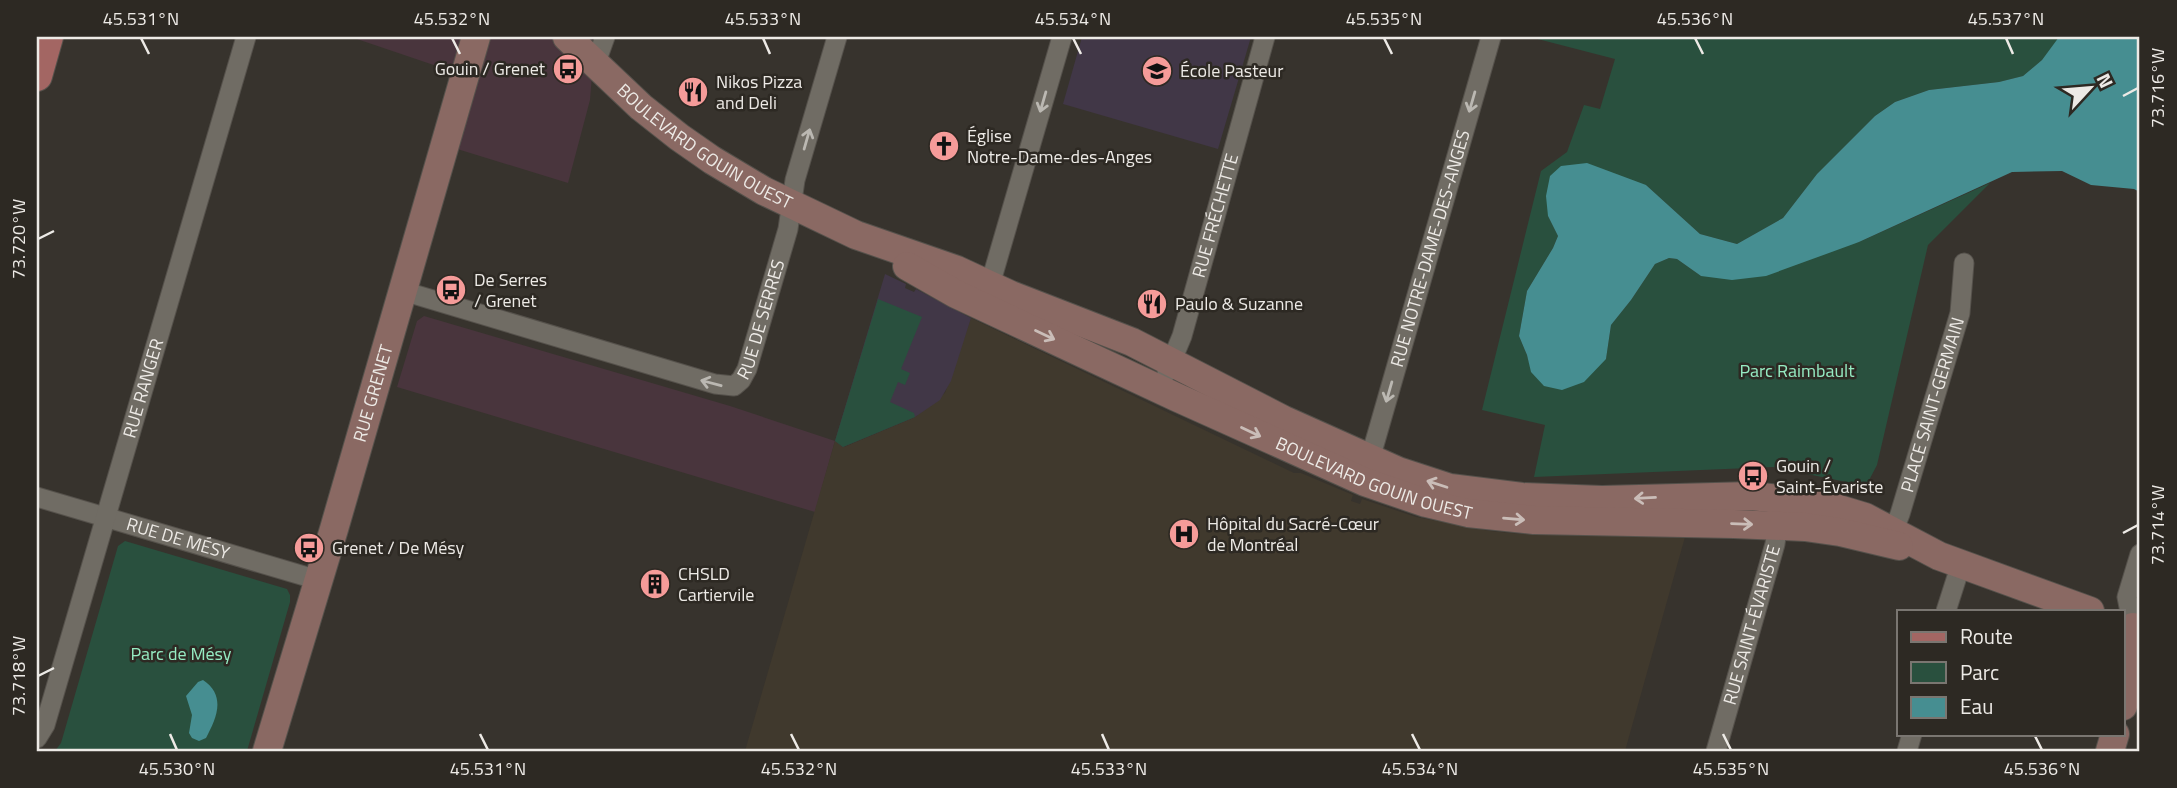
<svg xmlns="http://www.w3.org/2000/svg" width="2177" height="788" viewBox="0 0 2177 788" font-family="'Titillium Web',sans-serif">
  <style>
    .commercial { fill: #49353d }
    .built { fill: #40392d }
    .education { fill: #413747 }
    .green { fill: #29503e }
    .water { fill: #468e91 }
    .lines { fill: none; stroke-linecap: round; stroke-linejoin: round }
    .street-casing { stroke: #55514b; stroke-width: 21 }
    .secondary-casing { stroke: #55514b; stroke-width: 30 }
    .primary-casing { stroke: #55514b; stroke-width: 32 }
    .street { stroke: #706c64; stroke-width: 19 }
    .secondary { stroke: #8a6963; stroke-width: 28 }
    .primary { stroke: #a36663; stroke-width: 30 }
    .oneway { stroke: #bbb8b2 }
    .oneway2 { stroke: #cabdb8 }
    .ticks { fill: none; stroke: #edeae6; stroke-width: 2.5 }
    .labels { text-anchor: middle; stroke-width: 5; stroke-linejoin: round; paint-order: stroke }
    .poi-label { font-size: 18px; fill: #edeae6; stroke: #2d2923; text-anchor: start }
    .street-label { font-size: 18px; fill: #edeae6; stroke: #2d2923 }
    .park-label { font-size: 18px; fill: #96ecc3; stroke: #2d2923 }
    .neatline { fill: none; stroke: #edeae6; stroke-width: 2.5 }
    .ticks-label { font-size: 18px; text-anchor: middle; fill: #edeae6 }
  </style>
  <rect width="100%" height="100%" fill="#37332d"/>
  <!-- commercial -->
  <path class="commercial" d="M351,37H595L590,100L568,183L454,148L475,79Z
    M424,316L730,406L835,441L815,512L397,387L417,321Z"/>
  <!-- built -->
  <path class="built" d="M971,318L1294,473H1301L1353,495L1351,501L1360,504L1362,499L1416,517L1490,531L1521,534L1685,537L1625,751H745L835,441L844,447L915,417L945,393Z"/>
  <!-- education -->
  <path class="education" d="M1082,37H1251L1218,149L1063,104Z
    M885,274L906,284L905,288L914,292L916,289L971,318L951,381L940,400L915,417L843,447L835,441Z"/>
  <!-- green -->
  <path class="green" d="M1530,37H2060L2042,60L2023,76L1999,82L1929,90L1895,102L1875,116L1817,174L1783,218L1737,244L1700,234L1646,185L1548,216L1558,236L1553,248L1527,291L1519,336L1527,355L1532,373L1606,359L1611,325L1631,300L1655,264L1669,258L1677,259L1701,276L1859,242L1990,183L1928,245L1877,465L1866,486L1773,467L1534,477L1545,425L1482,410L1541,171L1567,152L1584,105L1600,109L1615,59Z
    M878,299L922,317L901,369L910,373L905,385L898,382L890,402L914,413L915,417L843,447L835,441Z
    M125,541L287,589L290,595V602L247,751H55L61,743L118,546Z"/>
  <!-- water -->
  <path class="water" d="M2059,37H2140V192L2134,189L2091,185L2062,171L2012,172L1859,242L1766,276L1732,280L1701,276L1677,259L1669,258L1655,264L1631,300L1611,325L1606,359L1584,382L1562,390L1544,386L1531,372L1527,355L1519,336L1527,291L1553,248L1558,236L1548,216L1546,196L1550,176L1561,166L1587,163L1646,185L1700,234L1737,244L1783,218L1817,174L1875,116L1895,102L1929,90L1999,82L2023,76L2042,60Z
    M203,680C227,696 216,719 206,738L199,741L192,738L189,733L192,715L186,696L198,682Z"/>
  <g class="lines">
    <!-- street casing -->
    <g class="street-casing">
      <g id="street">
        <path d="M595,65L605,37"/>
        <path id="s1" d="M403,291L715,384L734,386L741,380L747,369L788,229L795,180L837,37"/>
        <path d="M987,295L1062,37"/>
        <path id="s2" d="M1167,372L1182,336L1265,37"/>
        <path id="s3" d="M1370,459L1491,37"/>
        <path id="s4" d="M37,497L318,580"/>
        <path id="s5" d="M1889,542L1900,514L1960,313L1964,263"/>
        <path d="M1946,611L1961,564"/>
        <path d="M2133,627L2127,597L2140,554"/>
        <path id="s6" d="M37,738L45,725L246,37"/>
        <path id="s7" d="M1716,751L1775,544L1779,516"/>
        <path d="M1907,751L1912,734"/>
      </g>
    </g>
    <!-- secondary casing -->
    <g class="secondary-casing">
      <g id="secondary">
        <path id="s8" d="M567,37L641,107L679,137L712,160L764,191L856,235L957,270L1011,295L1132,342L1284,420L1398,471L1450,488L1522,497L1602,500L1752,496L1822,504L1865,517L1939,556L2090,611"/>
        <path id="s9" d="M907,266L956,294L1176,397L1365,482L1426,503L1468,513L1534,520L1734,524L1805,527L1840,532L1899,546"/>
        <path d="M2123,706L2138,652L2133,627"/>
        <path id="s10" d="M267,751L334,529L476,37"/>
        <path d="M2110,751L2115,734"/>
      </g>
    </g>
    <!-- primary casing -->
    <g class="primary-casing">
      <path id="primary" d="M37,76L48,37"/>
    </g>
    <!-- street -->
    <use href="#street" class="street"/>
    <!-- secondary -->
    <use href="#secondary" class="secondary"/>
    <!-- primary -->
    <use href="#primary" class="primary"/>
  </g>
  <!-- one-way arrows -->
  <defs><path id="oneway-shaft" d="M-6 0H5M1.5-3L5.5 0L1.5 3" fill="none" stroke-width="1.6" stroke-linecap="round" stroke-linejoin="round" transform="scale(1.75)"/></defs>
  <g class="oneway">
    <use href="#oneway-shaft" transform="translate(1043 102) rotate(106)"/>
    <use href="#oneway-shaft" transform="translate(1472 102) rotate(106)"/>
    <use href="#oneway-shaft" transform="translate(807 139) rotate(-74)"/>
    <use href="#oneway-shaft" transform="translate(711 383) rotate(-165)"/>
    <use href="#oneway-shaft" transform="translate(1389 392) rotate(106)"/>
  </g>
  <g class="oneway2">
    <use href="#oneway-shaft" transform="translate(1045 335) rotate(25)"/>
    <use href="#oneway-shaft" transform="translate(1251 432) rotate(25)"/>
    <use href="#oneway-shaft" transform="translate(1437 484) rotate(-162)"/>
    <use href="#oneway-shaft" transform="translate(1645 498) rotate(177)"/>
    <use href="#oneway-shaft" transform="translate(1514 519) rotate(5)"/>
    <use href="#oneway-shaft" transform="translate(1742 524) rotate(2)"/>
  </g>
  <!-- ticks -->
  <path class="ticks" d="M141,38L149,54M452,38L460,54M763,38L770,54M1073,38L1081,54M1384,38L1392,54M1695,38L1703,54M2006,38L2013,54M2123,96L2138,88M38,239L54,231M2123,533L2138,525M38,676L54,668M170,734L177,750M480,734L488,750M791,734L799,750M1102,734L1109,750M1412,734L1420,750M1723,734L1731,750M2034,734L2042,750"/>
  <!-- icons -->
  <defs>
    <g id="bus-disc" transform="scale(1.575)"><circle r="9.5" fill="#f59b99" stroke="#2d2923"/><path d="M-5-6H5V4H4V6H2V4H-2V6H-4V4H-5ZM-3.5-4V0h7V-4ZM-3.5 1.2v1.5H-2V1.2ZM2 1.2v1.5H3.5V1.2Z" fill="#111"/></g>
    <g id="school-disc" transform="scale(1.575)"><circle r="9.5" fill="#f59b99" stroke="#2d2923"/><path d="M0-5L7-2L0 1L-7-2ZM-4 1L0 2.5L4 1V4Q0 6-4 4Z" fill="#111"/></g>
    <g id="restaurant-disc" transform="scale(1.575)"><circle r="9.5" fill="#f59b99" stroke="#2d2923"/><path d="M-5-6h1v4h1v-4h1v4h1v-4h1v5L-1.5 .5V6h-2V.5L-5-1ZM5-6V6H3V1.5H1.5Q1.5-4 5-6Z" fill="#111"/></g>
    <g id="church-disc" transform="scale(1.575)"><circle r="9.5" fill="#f59b99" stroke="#2d2923"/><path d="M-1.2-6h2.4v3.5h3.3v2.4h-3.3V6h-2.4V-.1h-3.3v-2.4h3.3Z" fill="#111"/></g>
    <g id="hospital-disc" transform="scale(1.575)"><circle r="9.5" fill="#f59b99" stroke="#2d2923"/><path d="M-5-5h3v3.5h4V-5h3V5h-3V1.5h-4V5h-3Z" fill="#111"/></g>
    <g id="building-disc" transform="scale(1.575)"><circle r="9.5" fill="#f59b99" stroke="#2d2923"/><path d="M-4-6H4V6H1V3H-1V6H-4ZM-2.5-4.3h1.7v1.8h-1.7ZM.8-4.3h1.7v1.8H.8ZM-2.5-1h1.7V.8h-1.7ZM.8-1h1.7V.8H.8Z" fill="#111"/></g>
  </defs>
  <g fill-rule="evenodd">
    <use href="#bus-disc" x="568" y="69"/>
    <use href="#school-disc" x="1157" y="71"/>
    <use href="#restaurant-disc" x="693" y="92"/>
    <use href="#church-disc" x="944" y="146"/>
    <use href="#bus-disc" x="451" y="290"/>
    <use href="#restaurant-disc" x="1152" y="304"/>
    <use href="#bus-disc" x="1753" y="476"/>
    <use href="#hospital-disc" x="1184" y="534"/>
    <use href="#bus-disc" x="309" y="548"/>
    <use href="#building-disc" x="655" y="584"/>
  </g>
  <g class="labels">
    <!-- poi labels -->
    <g class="poi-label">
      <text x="545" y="75" text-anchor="end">Gouin / Grenet</text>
      <text x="1180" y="77">École Pasteur</text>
      <text x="716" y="88">Nikos Pizza<tspan x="716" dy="21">and Deli</tspan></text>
      <text x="967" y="142">Église<tspan x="967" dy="21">Notre-Dame-des-Anges</tspan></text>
      <text x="474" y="286">De Serres<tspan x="474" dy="21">/ Grenet</tspan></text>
      <text x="1175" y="310">Paulo &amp; Suzanne</text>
      <text x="1776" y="472">Gouin /<tspan x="1776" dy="21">Saint-Évariste</tspan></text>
      <text x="1207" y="530">Hôpital du Sacré-Cœur<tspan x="1207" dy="21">de Montréal</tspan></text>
      <text x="332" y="554">Grenet / De Mésy</text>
      <text x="678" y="580">CHSLD<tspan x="678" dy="21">Cartiervile</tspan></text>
    </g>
    <!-- street labels -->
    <g class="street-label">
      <text dy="6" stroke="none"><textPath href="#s8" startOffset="177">BOULEVARD GOUIN OUEST</textPath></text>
      <text dy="6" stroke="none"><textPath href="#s2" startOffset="164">RUE FRÉCHETTE</textPath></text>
      <text dy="6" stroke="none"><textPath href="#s3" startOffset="219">RUE NOTRE-DAME-DES-ANGES</textPath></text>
      <text dy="6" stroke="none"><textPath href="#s1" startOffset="418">RUE DE SERRES</textPath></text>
      <text dy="6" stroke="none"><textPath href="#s6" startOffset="366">RUE RANGER</textPath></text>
      <text dy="6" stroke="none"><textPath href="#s10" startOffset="373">RUE GRENET</textPath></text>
      <text dy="6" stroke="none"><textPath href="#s5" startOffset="144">PLACE SAINT-GERMAIN</textPath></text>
      <text dy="6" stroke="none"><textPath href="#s9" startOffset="514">BOULEVARD GOUIN OUEST</textPath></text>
      <text dy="6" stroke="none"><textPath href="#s4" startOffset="147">RUE DE MÉSY</textPath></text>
      <text dy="6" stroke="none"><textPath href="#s7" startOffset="131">RUE SAINT-ÉVARISTE</textPath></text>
    </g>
    <!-- park labels -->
    <g class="park-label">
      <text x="1797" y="377">Parc Raimbault</text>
      <text x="181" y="660">Parc de Mésy</text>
    </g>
  </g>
  <!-- border -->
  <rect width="2177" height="788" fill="none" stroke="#2d2923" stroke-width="77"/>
  <!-- legend -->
  <rect x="1897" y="610" width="228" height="126" fill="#2d2923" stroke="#7a7671" stroke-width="2"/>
  <rect x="1911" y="632" width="35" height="10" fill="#a36663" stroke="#7a7671" stroke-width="2"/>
  <text x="1960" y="644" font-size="21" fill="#edeae6">Route</text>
  <rect x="1911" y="662" width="35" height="21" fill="#29503e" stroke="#7a7671" stroke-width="2"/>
  <text x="1960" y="680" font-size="21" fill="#edeae6">Parc</text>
  <rect x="1911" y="697" width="35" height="21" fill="#468e91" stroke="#7a7671" stroke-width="2"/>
  <text x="1960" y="714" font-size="21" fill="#edeae6">Eau</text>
  <!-- north arrow -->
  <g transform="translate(2090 88) rotate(64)" stroke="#2d2923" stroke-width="5" paint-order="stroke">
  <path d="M0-5L12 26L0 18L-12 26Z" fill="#edeae6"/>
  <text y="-10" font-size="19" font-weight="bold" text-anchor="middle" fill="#edeae6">N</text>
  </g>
  <rect x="38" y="38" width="2100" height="712" class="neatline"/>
  <g class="ticks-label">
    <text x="141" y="25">45.531°N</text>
    <text x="452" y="25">45.532°N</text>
    <text x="763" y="25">45.533°N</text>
    <text x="1073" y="25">45.534°N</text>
    <text x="1384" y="25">45.535°N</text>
    <text x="1695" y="25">45.536°N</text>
    <text x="2006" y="25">45.537°N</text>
    <text transform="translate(2158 88) rotate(-90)" y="6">73.716°W</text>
    <text transform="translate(19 239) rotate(-90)" y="6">73.720°W</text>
    <text transform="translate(2158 525) rotate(-90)" y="6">73.714°W</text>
    <text transform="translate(19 676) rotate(-90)" y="6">73.718°W</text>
    <text x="177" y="775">45.530°N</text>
    <text x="488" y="775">45.531°N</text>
    <text x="799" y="775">45.532°N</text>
    <text x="1109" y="775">45.533°N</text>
    <text x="1420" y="775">45.534°N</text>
    <text x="1731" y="775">45.535°N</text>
    <text x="2042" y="775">45.536°N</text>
  </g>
</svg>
